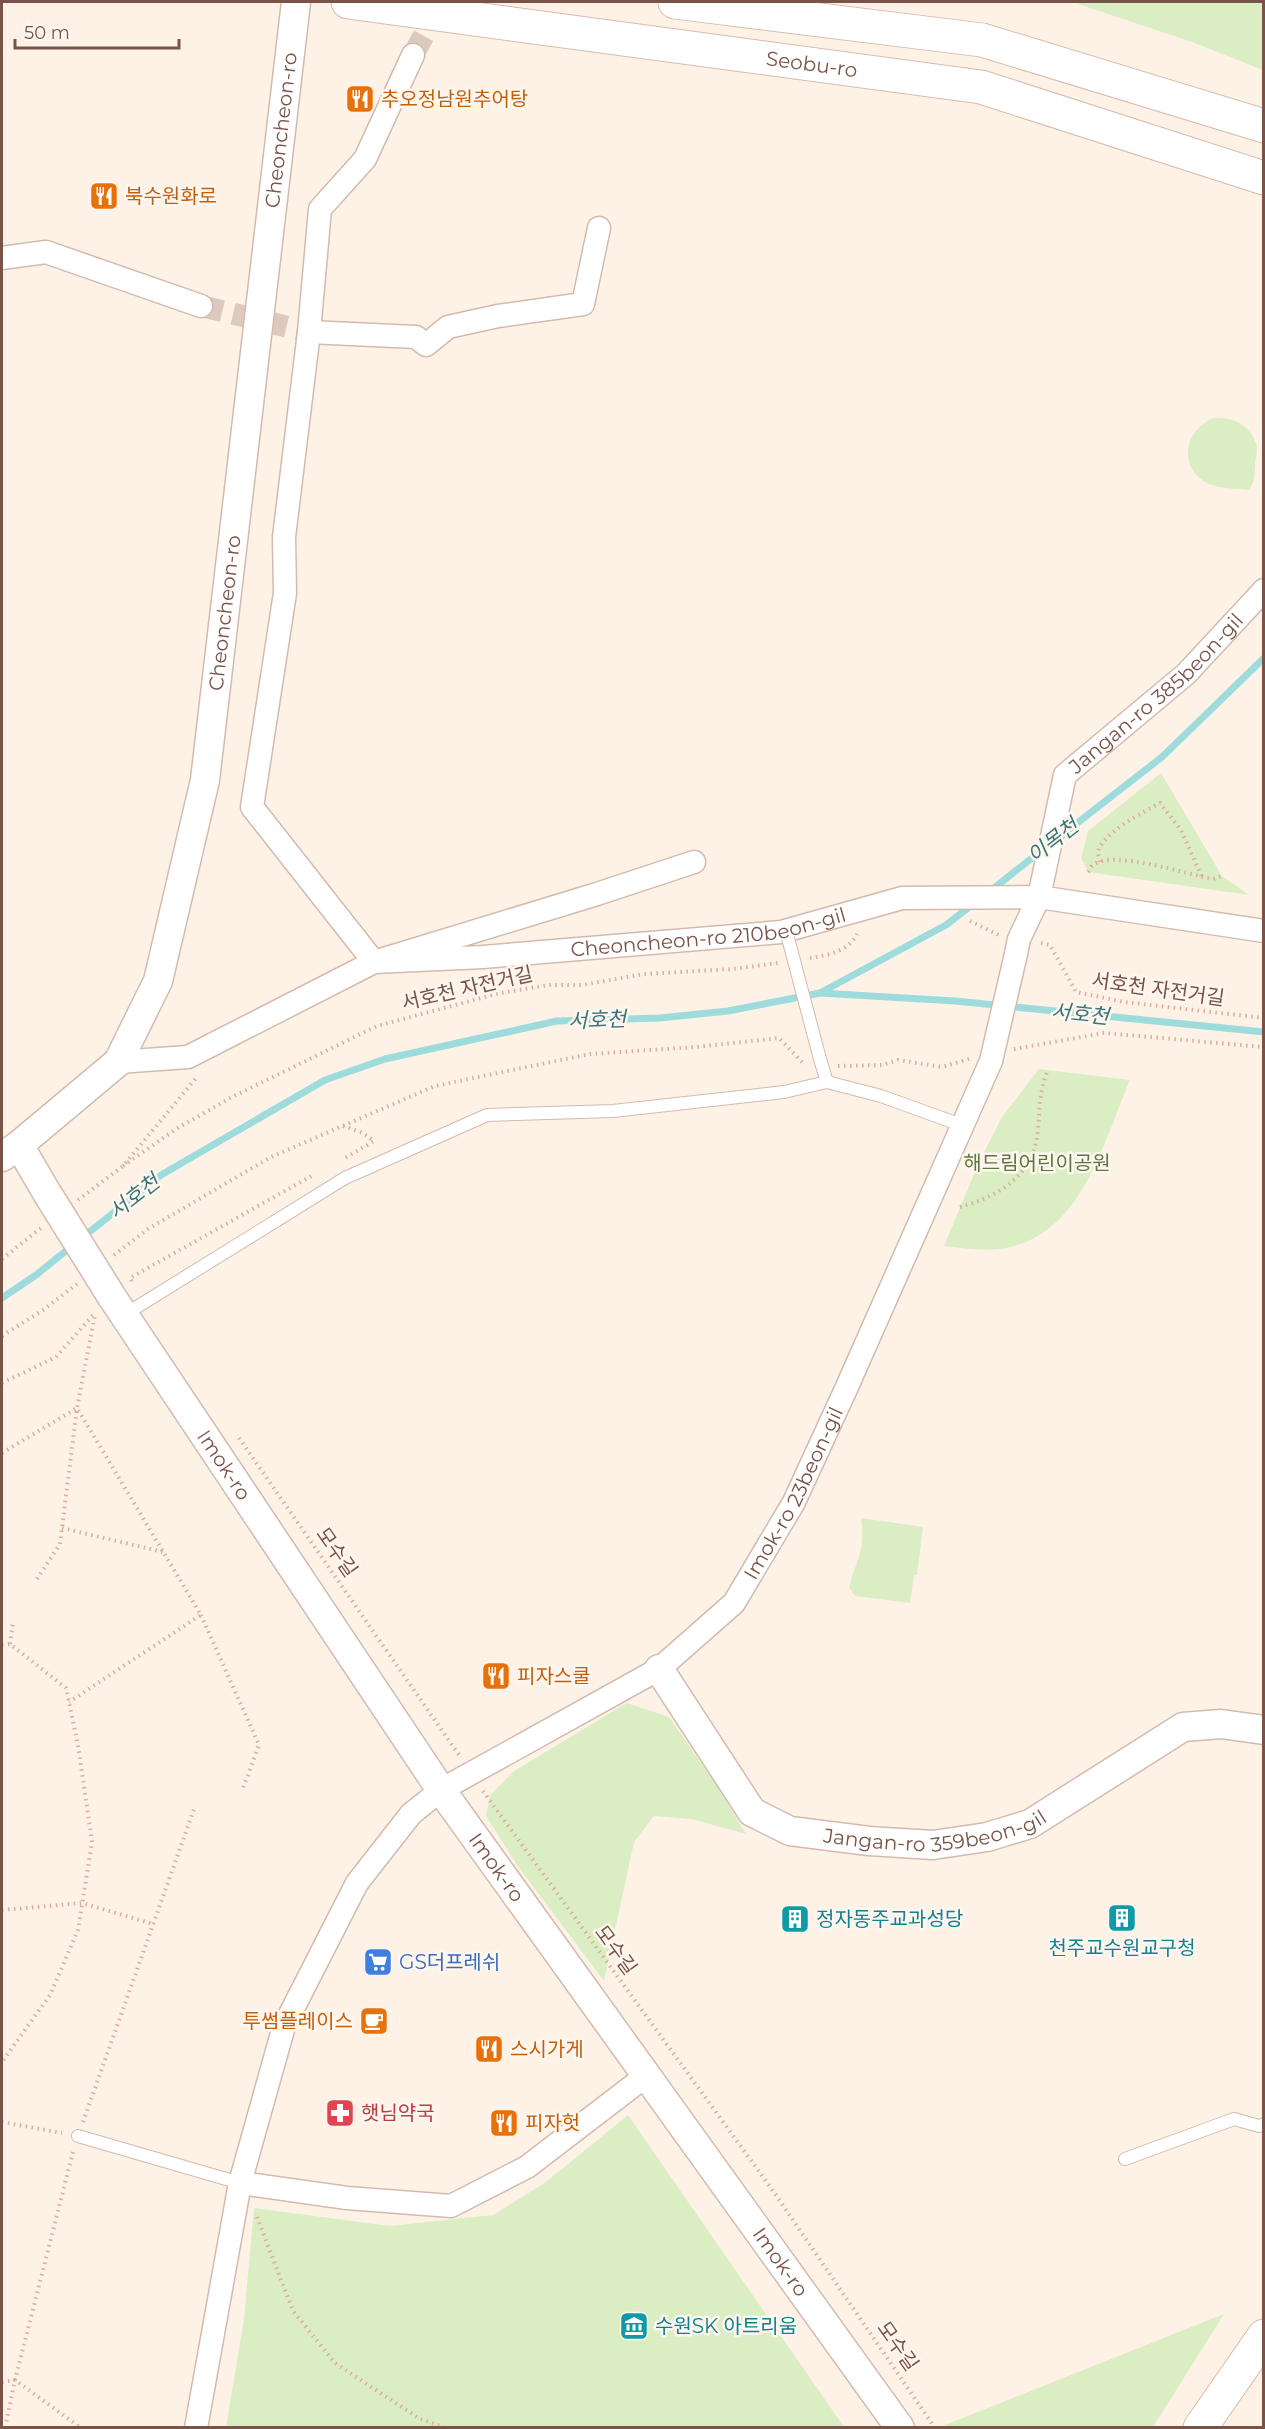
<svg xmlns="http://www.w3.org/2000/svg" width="1265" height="2429" viewBox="0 0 1265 2429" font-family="Montserrat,'Noto Sans KR',sans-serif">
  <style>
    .green { fill: #daedc3 }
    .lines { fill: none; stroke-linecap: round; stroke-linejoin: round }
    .stream { stroke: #9edbdc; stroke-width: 7 }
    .minor-tunnel { stroke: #ddcabf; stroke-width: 22; stroke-dasharray: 22 11; stroke-linecap: butt }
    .service-casing { stroke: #d4baae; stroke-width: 14 }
    .minor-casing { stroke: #d4baae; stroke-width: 25 }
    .tertiary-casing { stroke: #d4baae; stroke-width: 31 }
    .secondary-casing { stroke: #d9baad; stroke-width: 35 }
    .path { stroke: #dbad9e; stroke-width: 4; stroke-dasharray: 1.5 4.5; stroke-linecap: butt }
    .service { stroke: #fff; stroke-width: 12 }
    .minor { stroke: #fff; stroke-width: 22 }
    .tertiary { stroke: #fff; stroke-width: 28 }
    .secondary { stroke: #fff; stroke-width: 33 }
    .service-bridge-casing { stroke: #d4baae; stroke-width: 14; stroke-linecap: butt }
    .minor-bridge-casing { stroke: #d4baae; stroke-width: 25; stroke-linecap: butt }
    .tertiary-bridge-casing { stroke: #d4baae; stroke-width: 31; stroke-linecap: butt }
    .service-bridge { stroke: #fff; stroke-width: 12 }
    .minor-bridge { stroke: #fff; stroke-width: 22 }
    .tertiary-bridge { stroke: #fff; stroke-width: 28 }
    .labels { text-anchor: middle; stroke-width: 5; stroke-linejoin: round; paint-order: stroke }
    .street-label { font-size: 20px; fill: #7a5348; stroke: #fff6ef }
    .food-label { font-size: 20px; fill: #c56008; stroke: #fff6ef; text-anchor: start }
    .park-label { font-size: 20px; fill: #587a3c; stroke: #fff6ef }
    .culture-label { font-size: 20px; fill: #0d838f; stroke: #fff6ef; text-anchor: start }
    .shop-label { font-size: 20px; fill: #366cbe; stroke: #fff6ef; text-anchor: start }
    .health-label { font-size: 20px; fill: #be3a42; stroke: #fff6ef; text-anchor: start }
    .water-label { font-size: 21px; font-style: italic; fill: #387779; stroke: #fff6ef }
  </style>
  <rect width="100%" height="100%" fill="#fef2e7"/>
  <!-- green -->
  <path class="green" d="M1072,2H1263V70L1192,42Z
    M1214,418C1233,417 1249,424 1256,443C1258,450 1255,460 1255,468C1254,476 1255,484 1248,490C1234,488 1217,489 1205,482C1177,465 1186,428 1214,418Z
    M1161,773L1222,876L1249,895L1088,872L1081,858L1088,831Z
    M1039,1069L1130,1080C1102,1145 1081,1239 999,1249C981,1251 962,1248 944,1246L979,1162L1002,1117Z
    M861,1518L923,1527L917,1575H914L910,1603L855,1596L849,1587C857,1558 866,1551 861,1518Z
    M627,1703L669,1717L715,1783L746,1834L692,1819L654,1816L634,1842L604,1981L517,1865L486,1816L490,1795L514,1771Z
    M628,2115L844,2427H226L244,2319L254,2208L390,2226L493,2215L546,2182Z
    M1224,2314L1153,2427L947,2428L945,2425Z"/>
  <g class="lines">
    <!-- stream -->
    <path class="stream" d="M1058,838L1162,757L1264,658
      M989,892L1042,850
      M820,993L946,925L973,904
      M83,1237L161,1175L325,1080L385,1059L557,1021L660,1018L728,1011L820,993L955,1001L1264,1032
      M2,1298L36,1275L72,1246"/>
    <!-- minor-tunnel -->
    <path class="minor-tunnel" d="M413,55L441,4
      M201,306L309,332"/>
    <!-- service casing -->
    <g class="service-casing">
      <path id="service" d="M820,1059L827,1082L881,1096L964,1126
        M124,1315L345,1178L487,1115L613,1111L784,1092L827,1082
        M78,2136L240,2183
        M1125,2159L1234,2119L1259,2126L1264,2124"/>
    </g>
    <!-- minor casing -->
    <g class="minor-casing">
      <g id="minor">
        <path d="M413,55L365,159L320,209L309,332L284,537L285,593L252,807L374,962L597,894L694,862"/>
        <path d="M2,258L46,252L201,306"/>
        <path d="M309,332L416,337L426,345L448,327L498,316L583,304L599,228"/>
        <path id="s1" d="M1016,954L1019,939L1039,897L1065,775L1186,674L1264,590"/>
        <path id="s2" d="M118,1062L188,1057L374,962L483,957L781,932L902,898L1039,897L1264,931"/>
        <path d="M240,2183L347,2198L451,2206L527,2167L647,2075"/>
        <path id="s3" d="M196,2428L240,2183L284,2026L357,1883L411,1814L441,1790L659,1669L734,1603L794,1502L846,1389L991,1061"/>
      </g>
    </g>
    <!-- tertiary casing -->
    <g class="tertiary-casing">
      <g id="tertiary">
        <path d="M19,1145L47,1193"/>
        <path id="s4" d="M2,1157L19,1145L118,1062L158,981L205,780L296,2"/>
        <path id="s5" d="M112,1297L441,1790L900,2428"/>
        <path id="s6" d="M659,1669L752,1812L790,1831L869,1841L933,1845L987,1837L1030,1824L1183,1727L1221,1724L1264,1730"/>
      </g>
    </g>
    <!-- secondary casing -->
    <g class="secondary-casing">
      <g id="secondary">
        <path id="s7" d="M348,2L981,87L1264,178"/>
        <path d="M675,2L982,40L1264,126"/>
        <path d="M1200,2428L1264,2336"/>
      </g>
    </g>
    <!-- path -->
    <path class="path" d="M1100,862C1100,859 1098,856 1098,853C1099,835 1145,811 1160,803L1181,830L1202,877
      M1088,872C1090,870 1091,866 1093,865C1114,849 1188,875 1213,879L1222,876
      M970,921L999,935
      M1041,943L1050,945L1076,992L1124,1002L1264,1018
      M810,958C827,955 848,952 857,934
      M1014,1049L1104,1033L1264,1047
      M838,1066L882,1065L898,1060L942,1067L969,1059
      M343,1126L363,1133L374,1141L345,1158
      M123,1166L176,1129L232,1097L377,1026L500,993L549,985H582L644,974L733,969L778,963
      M78,1200L123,1166L197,1077
      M960,1207C1000,1196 1034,1175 1038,1130C1040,1109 1039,1090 1048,1070
      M114,1255L148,1229L271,1157L435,1086L590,1054L696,1047L779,1038L804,1064
      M2,1259L41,1228
      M132,1281L130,1278L315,1174
      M2,1336L43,1310L77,1284
      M2,1383L56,1357L94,1314
      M239,1438L459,1755
      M2,1453L77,1408L201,1615L69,1702
      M62,1528L163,1552
      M37,1579L60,1544L77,1408L95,1315
      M201,1615L259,1745L243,1788
      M10,1644L13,1622
      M2,1645L10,1644L66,1688L78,1745L92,1842L78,1930L50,1995L2,2062
      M483,1791L771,2188L935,2428
      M2,1910L82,1903L153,1924
      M2,2122L62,2133
      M83,2122L194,1809
      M73,2152L15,2380L81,2428
      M257,2217L293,2311L335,2363L420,2419L446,2428
      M2,2382L15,2380L6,2423"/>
    <!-- service -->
    <use href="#service" class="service"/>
    <!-- minor -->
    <use href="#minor" class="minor"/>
    <!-- tertiary -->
    <use href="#tertiary" class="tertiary"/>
    <!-- secondary -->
    <use href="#secondary" class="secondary"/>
    <!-- service-bridge casing -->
    <g class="service-bridge-casing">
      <path id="service-bridge" d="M788,938L820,1059"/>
    </g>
    <!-- minor-bridge casing -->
    <g class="minor-bridge-casing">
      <path id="minor-bridge" d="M991,1061L1016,954"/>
    </g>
    <!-- tertiary-bridge casing -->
    <g class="tertiary-bridge-casing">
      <path id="tertiary-bridge" d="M47,1193L112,1297"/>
    </g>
    <!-- service-bridge -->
    <use href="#service-bridge" class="service-bridge"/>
    <!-- minor-bridge -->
    <use href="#minor-bridge" class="minor-bridge"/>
    <!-- tertiary-bridge -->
    <use href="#tertiary-bridge" class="tertiary-bridge"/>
  </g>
  <!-- icons -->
  <defs>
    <g id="restaurant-square" transform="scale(1.5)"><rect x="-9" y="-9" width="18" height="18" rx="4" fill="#e8710a" stroke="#fff6ef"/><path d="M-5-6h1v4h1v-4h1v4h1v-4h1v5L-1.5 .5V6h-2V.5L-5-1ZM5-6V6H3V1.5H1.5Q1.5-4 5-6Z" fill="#fff"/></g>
    <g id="building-square" transform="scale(1.5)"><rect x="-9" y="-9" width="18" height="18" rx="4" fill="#0f9aa8" stroke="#fff6ef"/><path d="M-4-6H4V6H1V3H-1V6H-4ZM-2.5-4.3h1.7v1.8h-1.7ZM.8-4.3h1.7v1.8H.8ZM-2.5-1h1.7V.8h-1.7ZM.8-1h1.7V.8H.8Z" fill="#fff"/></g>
    <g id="supermarket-square" transform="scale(1.5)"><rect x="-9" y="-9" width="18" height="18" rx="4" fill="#3f7fe0" stroke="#fff6ef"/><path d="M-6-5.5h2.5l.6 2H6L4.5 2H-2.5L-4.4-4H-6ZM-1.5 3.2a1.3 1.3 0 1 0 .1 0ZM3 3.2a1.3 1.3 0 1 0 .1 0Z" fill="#fff"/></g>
    <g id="cafe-square" transform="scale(1.5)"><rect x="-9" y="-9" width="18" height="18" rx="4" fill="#e8710a" stroke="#fff6ef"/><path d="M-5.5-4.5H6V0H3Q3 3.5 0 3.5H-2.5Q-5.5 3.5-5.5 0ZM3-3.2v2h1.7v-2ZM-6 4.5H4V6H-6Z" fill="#fff"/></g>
    <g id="pharmacy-square" transform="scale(1.5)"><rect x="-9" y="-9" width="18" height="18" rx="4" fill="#e0444e" stroke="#fff6ef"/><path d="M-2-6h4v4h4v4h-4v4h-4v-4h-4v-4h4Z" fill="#fff"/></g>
    <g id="museum-square" transform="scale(1.5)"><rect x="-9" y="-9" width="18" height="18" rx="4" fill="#0f9aa8" stroke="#fff6ef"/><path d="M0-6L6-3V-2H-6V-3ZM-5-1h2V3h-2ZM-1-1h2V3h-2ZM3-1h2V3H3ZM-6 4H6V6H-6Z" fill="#fff"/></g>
  </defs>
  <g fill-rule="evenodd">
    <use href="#restaurant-square" x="360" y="99"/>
    <use href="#restaurant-square" x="104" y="196"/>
    <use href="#restaurant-square" x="496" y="1676"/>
    <use href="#building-square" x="1122" y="1918"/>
    <use href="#building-square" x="795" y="1919"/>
    <use href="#supermarket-square" x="378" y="1962"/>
    <use href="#cafe-square" x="374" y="2021"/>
    <use href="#restaurant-square" x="489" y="2049"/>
    <use href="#pharmacy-square" x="340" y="2113"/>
    <use href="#restaurant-square" x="504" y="2123"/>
    <use href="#museum-square" x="634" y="2326"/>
  </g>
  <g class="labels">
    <!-- street labels -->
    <g class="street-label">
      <text dy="7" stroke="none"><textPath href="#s7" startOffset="468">Seobu-ro</textPath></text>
      <text dy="7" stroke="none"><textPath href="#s4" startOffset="1101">Cheoncheon-ro</textPath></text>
      <text dy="7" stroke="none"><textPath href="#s4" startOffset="615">Cheoncheon-ro</textPath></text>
      <text dy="7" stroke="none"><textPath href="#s1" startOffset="309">Jangan-ro 385beon-gil</textPath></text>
      <text dy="7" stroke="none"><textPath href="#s2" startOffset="615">Cheoncheon-ro 210beon-gil</textPath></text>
      <text transform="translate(467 988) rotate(-13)" y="7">서호천 자전거길</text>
      <text transform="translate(1158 989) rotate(8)" y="7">서호천 자전거길</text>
      <text dy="7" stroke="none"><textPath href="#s5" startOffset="202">Imok-ro</textPath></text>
      <text dy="7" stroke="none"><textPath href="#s3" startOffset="1173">Imok-ro 23beon-gil</textPath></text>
      <text transform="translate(337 1552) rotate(55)" y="7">모수길</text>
      <text dy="7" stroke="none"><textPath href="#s6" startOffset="360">Jangan-ro 359beon-gil</textPath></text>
      <text dy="7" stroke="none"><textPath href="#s5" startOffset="688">Imok-ro</textPath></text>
      <text transform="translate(616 1950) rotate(54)" y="7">모수길</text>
      <text dy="7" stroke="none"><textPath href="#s5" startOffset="1174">Imok-ro</textPath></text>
      <text transform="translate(898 2346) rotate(55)" y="7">모수길</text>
    </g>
    <!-- food labels -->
    <g class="food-label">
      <text x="381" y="106">추오정남원추어탕</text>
      <text x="125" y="203">북수원화로</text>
      <text x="517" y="1683">피자스쿨</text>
      <text x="353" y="2028" text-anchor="end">투썸플레이스</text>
      <text x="510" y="2056">스시가게</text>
      <text x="525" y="2130">피자헛</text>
    </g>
    <!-- park labels -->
    <g class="park-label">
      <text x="1037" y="1170">해드림어린이공원</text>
    </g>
    <!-- culture labels -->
    <g class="culture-label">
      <text x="816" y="1926">정자동주교과성당</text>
      <text x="1122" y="1955" text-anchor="middle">천주교수원교구청</text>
      <text x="655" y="2333">수원SK 아트리움</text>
    </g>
    <!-- shop labels -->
    <g class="shop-label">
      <text x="399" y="1969">GS더프레쉬</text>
    </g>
    <!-- health labels -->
    <g class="health-label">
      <text x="361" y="2120">햇님약국</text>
    </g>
    <!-- water labels -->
    <g class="water-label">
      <text transform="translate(1053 841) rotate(-38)" y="7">이목천</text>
      <text transform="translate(1080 1014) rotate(6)" y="7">서호천</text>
      <text transform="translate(597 1020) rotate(-2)" y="7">서호천</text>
      <text transform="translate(134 1197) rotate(-38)" y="7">서호천</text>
    </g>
  </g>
  <!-- border -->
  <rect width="1265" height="2429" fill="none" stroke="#7a5348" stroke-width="6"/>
  <!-- scale -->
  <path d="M15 39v9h164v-9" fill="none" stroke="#7a5348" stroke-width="3"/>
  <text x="24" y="39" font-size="18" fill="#7a5348" stroke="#fff6ef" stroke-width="4.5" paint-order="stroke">50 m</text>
</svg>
